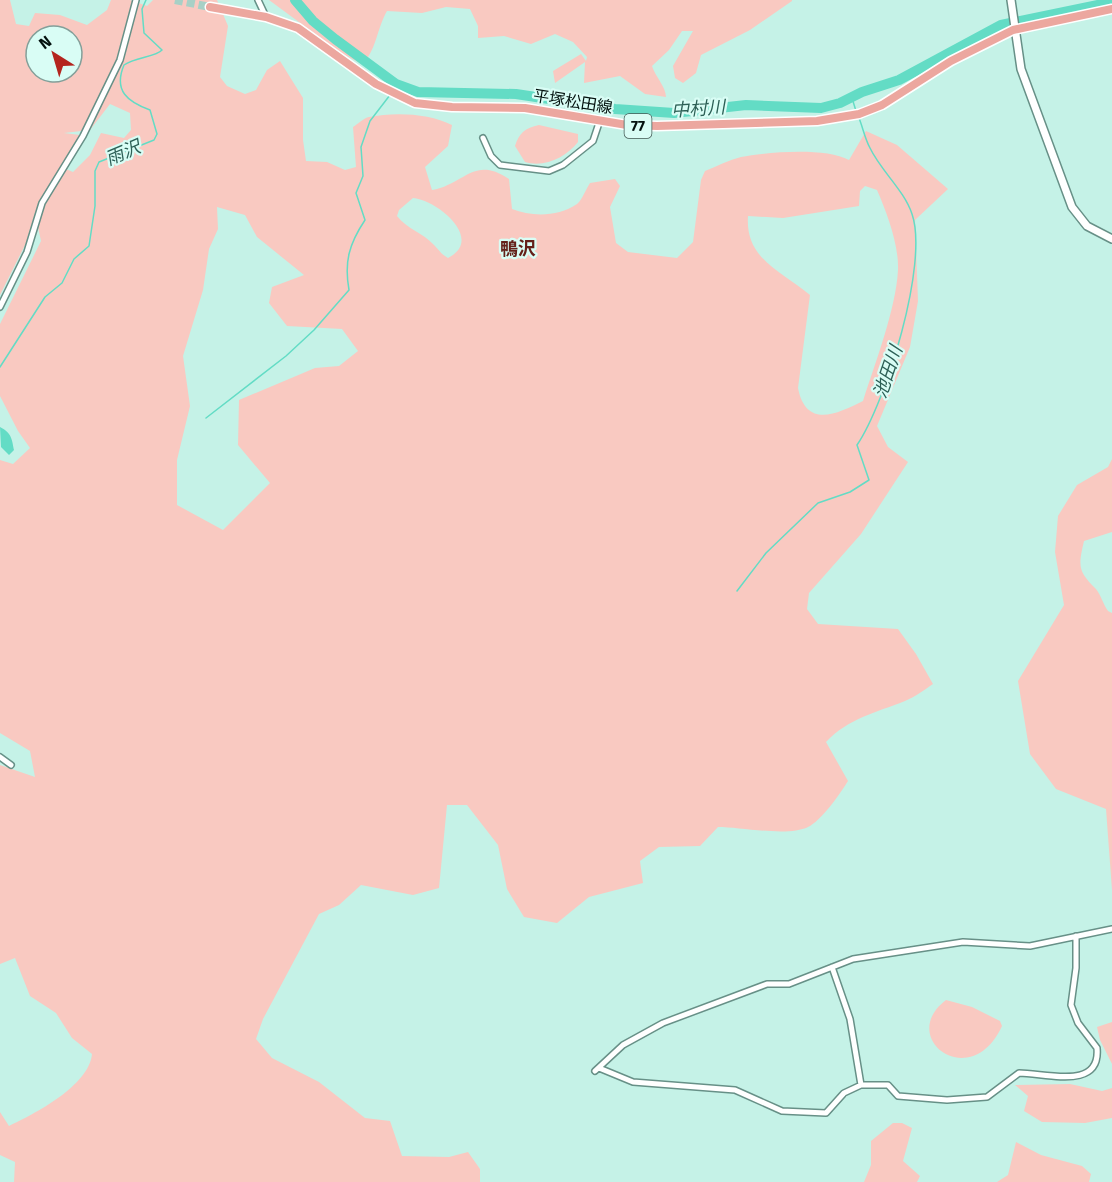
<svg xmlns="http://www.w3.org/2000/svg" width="1112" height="1182" viewBox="0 0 1112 1182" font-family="'Fira Sans','Noto Sans JP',sans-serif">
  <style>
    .green { fill: #f9c9c1; fill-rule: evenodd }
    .water { fill: #63dcc5 }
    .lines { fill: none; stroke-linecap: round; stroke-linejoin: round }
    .stream { stroke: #63dcc5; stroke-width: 1.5 }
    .river { stroke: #63dcc5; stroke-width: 10 }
    .primary-tunnel { stroke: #a8d0c6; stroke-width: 8; stroke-dasharray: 8 4; stroke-linecap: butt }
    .minor-casing { stroke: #679087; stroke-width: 8 }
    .tertiary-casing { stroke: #679087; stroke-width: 10 }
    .primary-casing { stroke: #fff; stroke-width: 11 }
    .minor { stroke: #fff; stroke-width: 5 }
    .tertiary { stroke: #fff; stroke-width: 7 }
    .primary { stroke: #eca79f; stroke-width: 8 }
    .labels { text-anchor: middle; stroke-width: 4.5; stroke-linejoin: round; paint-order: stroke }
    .shield { fill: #d9fdf5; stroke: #435853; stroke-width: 1.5 }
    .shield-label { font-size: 15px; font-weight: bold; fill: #03110e }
    .street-label { font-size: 16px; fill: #03110e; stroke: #d9fdf5 }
    .water-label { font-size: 18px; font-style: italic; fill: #2d6056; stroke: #d9fdf5 }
    .neighbourhood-label { font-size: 18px; font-weight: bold; fill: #642019; stroke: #d9fdf5 }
  </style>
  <rect width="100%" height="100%" fill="#c5f2e7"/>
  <!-- green -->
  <path class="green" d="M0,0H10L16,24L29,26L35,13L60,15L87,25L107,10L111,0H130L147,6L153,0H217L228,26L220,77L227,86L245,94L256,90L267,70L280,61L303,98V140L306,161L327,162L345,170L356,167L353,127C358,124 364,118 369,117C394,112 429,113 452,125L448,146L425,167L432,190C465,184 474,155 509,179L512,209C532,217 558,217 577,204C582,200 586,189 590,183L615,179L620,186L610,207L616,243L628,252L677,258L693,242L701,180L705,171C717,166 729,160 741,157C767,152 826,147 849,160L866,131L897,145L948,189L915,220L918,301L910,347L877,426L888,447L908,462L861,534L809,593L807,609L818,624L898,629L916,654L933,684C924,690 915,697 905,701C875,713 849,718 826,742L848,781C840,794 821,821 808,827C788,837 741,827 718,827L700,846L659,847L640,861L643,883L589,897L557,923L524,917L507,889L498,845L467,805H447L439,888L413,895L361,885L339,905L319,914L263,1019L256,1039L272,1058L319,1082L365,1118L390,1121L402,1156L449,1157L468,1152L480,1169V1182H14L15,1162L0,1155V1112L9,1126C34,1114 89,1086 92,1054L72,1038L56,1013L30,996L15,958L0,964V765L35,777L30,751L0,733V460L13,464L30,448L18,431L0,396V324L41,241L35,213L26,243L0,295ZM36,36H72V72H36ZM110,104L130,113L131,130L124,138L101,133L90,155L73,172L61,167L80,135L64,133L90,130ZM865,186L877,190C887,213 899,245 898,270C896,309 875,363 863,401C837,414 806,429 798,388L810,295C781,271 745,259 748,216L783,218L859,206L860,191ZM413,198C437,200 485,239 448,258C441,254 439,250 433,244C423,233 407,229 397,216L399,210ZM217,207L245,215L257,237L304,275L272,287L269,303L287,326L342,329L358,351L339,366L315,368L239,400L238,445L270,483L223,530L177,505V460L190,406L183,356L203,290L209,249L218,229Z
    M269,0H792V1L750,30L701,55L696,73L683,83L675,78L673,66L693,31H682L669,50L652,66C655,76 666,87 666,97L645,94L620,76L584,83L585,62L555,83L553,71L581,54L586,61L587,57L573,42L555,34L531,44L504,36L478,38V26L470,9L446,7L422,13L387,11C377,28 376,52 362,64L341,53Z
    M539,125L578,134V142C566,157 545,168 525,162L515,146C519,133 525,128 539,125Z
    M1112,459V532L1084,541C1078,567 1078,571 1096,589C1101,595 1103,604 1108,611L1112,613V890L1106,809L1056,789L1030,754L1018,681L1064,605L1055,552L1058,516L1077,485L1108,467Z
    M946,1000L972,1007L1000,1021L1002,1026C971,1094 896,1038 946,1000Z
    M1112,1022V1064L1100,1040L1097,1027Z
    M1070,1084L1102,1091L1112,1088V1118L1085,1123L1042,1122L1024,1111L1028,1096L1015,1085Z
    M893,1123H902L912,1128L903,1161L920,1176L917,1182H864L871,1165V1141Z
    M1016,1142L1041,1155L1082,1166L1091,1174L1089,1182H997L1008,1175Z"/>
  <!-- water -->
  <path class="water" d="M0,427C12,433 12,440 14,450L9,455L1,447Z"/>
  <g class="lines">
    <!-- stream -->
    <path class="stream" d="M393,88L396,84
      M852,98L856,111
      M0,367L45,297L62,283L74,259L89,246L95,206V171L99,162L154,140L157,134L150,110C128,102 113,91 124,65C135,57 156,57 162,50L144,33L142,9L146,0
      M206,418L286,356L314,330L349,290C344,262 349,244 365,220L356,193L363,176L361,147L370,121L390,95
      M737,591L766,553L818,503L850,492L869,480L857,445C886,402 929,263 912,214C904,190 881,171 870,148C865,139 863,128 859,118"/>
    <!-- river -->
    <path class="river" d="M295,0L313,21L335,39L396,84L418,92L516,94L615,109L674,113L746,105L821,108L840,103L862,92L899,80L1001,25L1112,2"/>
    <!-- primary-tunnel -->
    <path class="primary-tunnel" d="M175,0L210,7"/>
    <!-- minor casing -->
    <g class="minor-casing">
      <path id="minor" d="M258,0L266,17
        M483,138L491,156L500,165L549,171L563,165L593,141L600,120
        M0,307L27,252L42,203L83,136L120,60L136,0
        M0,757L11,765
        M832,967L850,1019L861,1085
        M599,1068L633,1082L735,1090L782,1111L826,1113L844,1093L861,1085H888L898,1096L947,1100L987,1097L1019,1073C1046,1073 1101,1091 1097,1048L1078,1023L1071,1005L1076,968V936
        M595,1071L623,1045L663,1023L767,984H789L853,959L963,942L1030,946L1112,929"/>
    </g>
    <!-- tertiary casing -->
    <g class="tertiary-casing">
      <path id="tertiary" d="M1011,0L1021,69L1072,207L1087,226L1112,239"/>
    </g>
    <!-- primary casing -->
    <g class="primary-casing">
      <path id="primary" d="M210,7L266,17L298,28L376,84L415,103L452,107L525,108L627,125L657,126L817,121L859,114L882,105L951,61L1013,30L1112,9"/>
    </g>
    <!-- minor -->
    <use href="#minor" class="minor"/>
    <!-- tertiary -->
    <use href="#tertiary" class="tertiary"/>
    <!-- primary -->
    <use href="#primary" class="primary"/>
  </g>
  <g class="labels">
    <!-- shield labels -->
    <rect class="shield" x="624.5" y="114" width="27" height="24" rx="4.5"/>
    <g class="shield-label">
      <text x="638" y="131">77</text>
    </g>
    <!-- street labels -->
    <g class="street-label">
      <text transform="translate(573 101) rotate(9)" y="6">平塚松田線</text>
    </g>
    <!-- water labels -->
    <g class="water-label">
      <text transform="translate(698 109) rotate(-4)" y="6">中村川</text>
      <text transform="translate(123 153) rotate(-23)" y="6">雨沢</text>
      <text transform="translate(888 372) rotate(-71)" y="6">池田川</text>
    </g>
    <!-- neighbourhood labels -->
    <g class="neighbourhood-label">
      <text x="518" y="255">鴨沢</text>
    </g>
  </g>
  <!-- north arrow -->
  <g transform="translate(54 54) rotate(323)"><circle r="28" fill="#d9fdf5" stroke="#839f99" stroke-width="1.5"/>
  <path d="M0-4.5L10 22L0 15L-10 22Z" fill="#b4251e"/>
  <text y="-9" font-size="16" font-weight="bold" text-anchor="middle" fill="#03110e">N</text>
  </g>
</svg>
